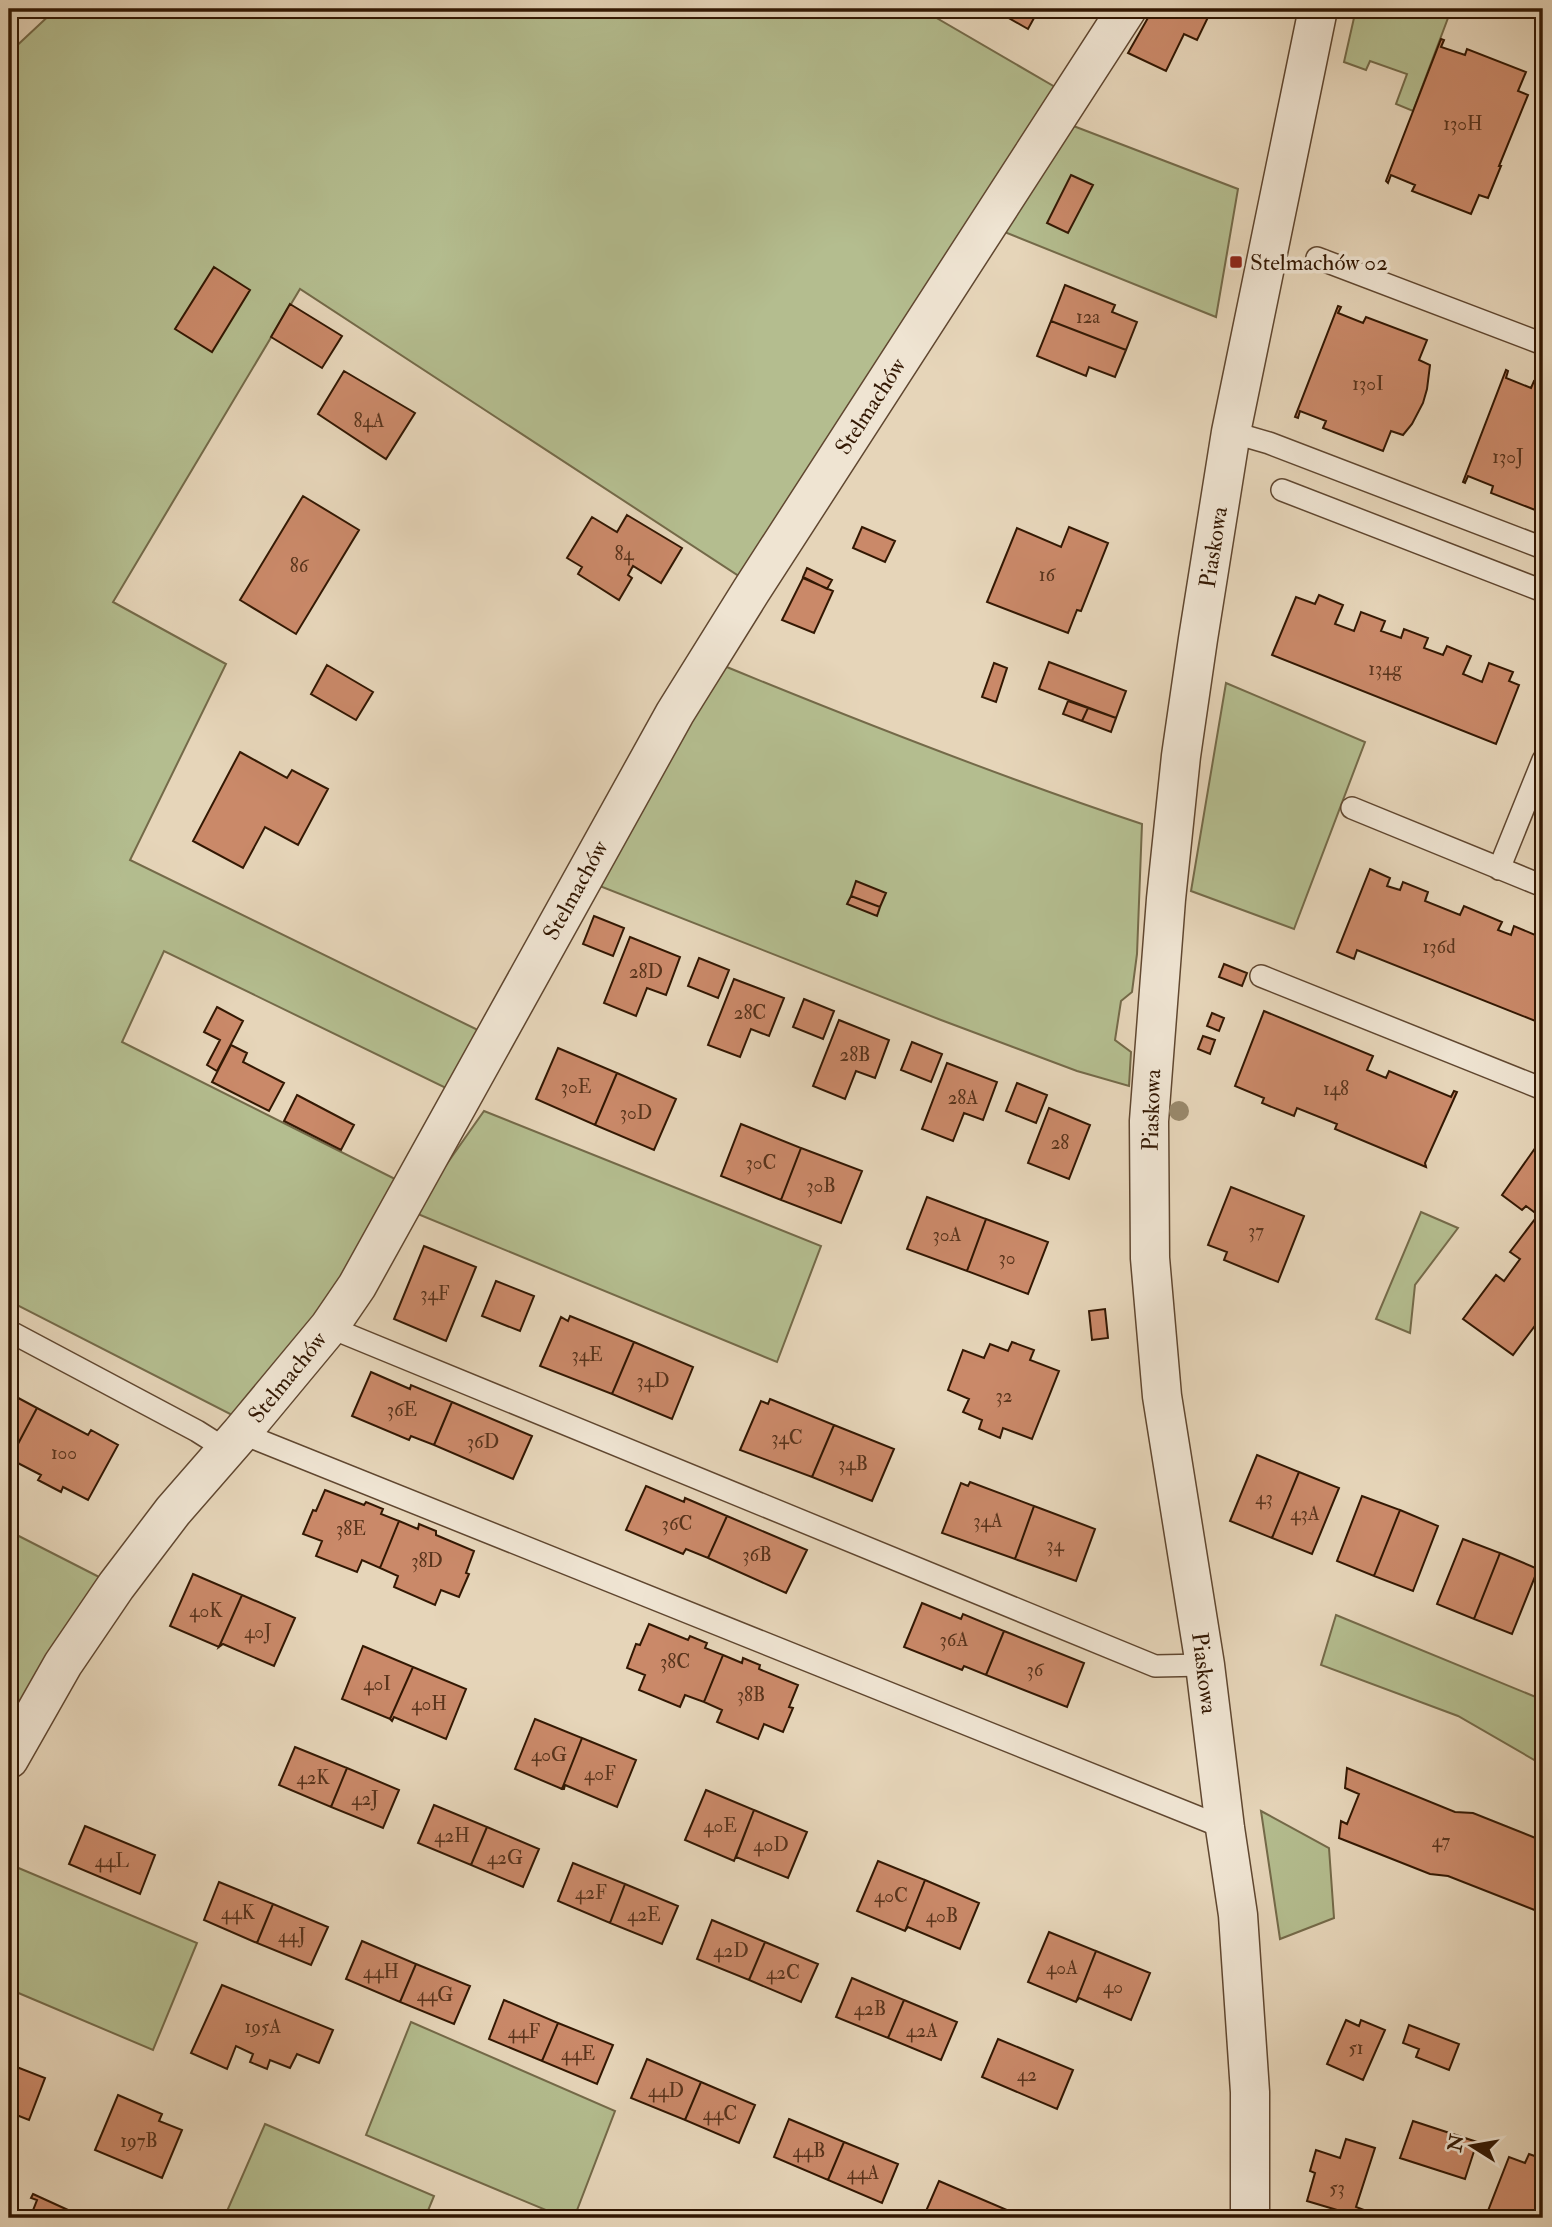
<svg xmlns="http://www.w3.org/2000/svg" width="1552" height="2227" viewBox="0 0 1552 2227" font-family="'IM FELL Double Pica',serif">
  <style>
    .green { fill: #b4bd8f; stroke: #746a49; stroke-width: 2 }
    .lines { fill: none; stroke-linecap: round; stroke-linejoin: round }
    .stream { stroke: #6f7967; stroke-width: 12 }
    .building { fill: #ca8969; stroke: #331803; stroke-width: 2 }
    .service-casing { stroke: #604730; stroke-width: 24 }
    .minor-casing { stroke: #604730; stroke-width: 41 }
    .service { stroke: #efe4d2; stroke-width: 21 }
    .minor { stroke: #efe4d2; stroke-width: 38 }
    .tree { fill: #99896c }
    .poi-dot { fill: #8f2418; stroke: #efe4d2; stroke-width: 2.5 }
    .labels { text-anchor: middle; stroke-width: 7; stroke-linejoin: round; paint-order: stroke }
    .number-label { font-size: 19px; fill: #59341c }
    .poi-label { font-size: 23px; fill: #331803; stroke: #efe4d2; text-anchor: start }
    .street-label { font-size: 23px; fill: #331803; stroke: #efe4d2 }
  </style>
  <rect width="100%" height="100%" fill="#e6d5b9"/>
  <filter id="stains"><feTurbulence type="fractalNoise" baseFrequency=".00286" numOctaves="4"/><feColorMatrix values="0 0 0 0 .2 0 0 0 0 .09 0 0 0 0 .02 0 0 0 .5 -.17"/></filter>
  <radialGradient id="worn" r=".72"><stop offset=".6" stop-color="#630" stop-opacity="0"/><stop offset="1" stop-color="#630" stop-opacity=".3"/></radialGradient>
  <!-- green -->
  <path class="green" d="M56,9H921L1062,91L745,580L300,289L113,602L226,664L130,860L484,1033L450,1090L164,951L122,1042L399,1181L346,1281L234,1416L9,1301V53Z
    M1356,9L1451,10L1413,111L1396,104L1407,74L1370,61L1366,70L1344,62Z
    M1063,122L1238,189L1216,317L997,229Z
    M717,663C858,721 998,776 1142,824L1137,954L1132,992L1121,1001L1115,1040L1131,1052L1129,1086L1077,1071L941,1020L592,883Z
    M1226,683L1365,742L1294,929L1191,891Z
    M484,1111L821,1246L777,1362L413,1212Z
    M1421,1212L1458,1228L1415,1285L1410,1333L1376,1319Z
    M9,1531L105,1580L9,1735Z
    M1336,1615L1543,1700V1765L1458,1716L1321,1665Z
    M1261,1811L1329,1848L1334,1918L1280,1939Z
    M9,1864L197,1943L153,2050L9,1989Z
    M411,2022L615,2111L574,2218H565L366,2135Z
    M265,2124L434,2196L425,2218H224Z"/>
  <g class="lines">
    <!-- stream -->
    <path class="stream" d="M9,19L19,9"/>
  </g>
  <!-- building -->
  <path class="building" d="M993,9H1039L1028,29Z
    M1153,9H1212L1197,40L1184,34L1166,71L1128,53Z
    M1441,39L1444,40L1441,47L1465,55L1467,49L1526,72L1518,91L1528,95L1499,166H1501L1488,198L1479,195L1471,214L1412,191L1415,185L1391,175L1388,183L1386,181Z
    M1071,175L1093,185L1068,233L1047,223Z
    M214,267L250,290L212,352L175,329Z
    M1065,285L1115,305L1112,312L1137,322L1126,350L1051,321Z
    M290,304L342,336L322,368L271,337Z
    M1338,306L1341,307L1338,313L1363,323L1366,317L1427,340L1419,360L1430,365L1427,389L1423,403L1412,424L1403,435L1391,431L1383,451L1323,428L1326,421L1300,411L1298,418L1295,417Z
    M1051,321L1126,350L1115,377L1089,367L1086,376L1037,356Z
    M1506,370L1508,371L1506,378L1531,388L1534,381L1543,385V513L1491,493L1493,486L1468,476L1465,483L1463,482Z
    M344,371L415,413L386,459L318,414Z
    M303,496L359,530L296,634L240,600Z
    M627,515L682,548L661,583L633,566L628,575L632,578L619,600L578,574L582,567L567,558L592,517L617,532Z
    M862,527L895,541L885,562L853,548Z
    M1069,527L1108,543L1081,611L1077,610L1068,633L987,602L1017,528L1061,547Z
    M807,568L832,580L827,589L803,577Z
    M803,578L833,591L814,633L782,620Z
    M1319,595L1343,605L1335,624L1354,631L1361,612L1385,621L1381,631L1401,638L1404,629L1428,638L1424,648L1443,655L1447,646L1471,656L1463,674L1482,682L1489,663L1513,672L1509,681L1519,685L1496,744L1272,655L1296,597L1315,604Z
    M1049,662L1126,691L1116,718L1039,689Z
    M994,663L1007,668L996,702L982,697Z
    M327,665L373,692L356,720L311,694Z
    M1068,701L1088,708L1082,721L1063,714Z
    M1088,708L1116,718L1111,732L1082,721Z
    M240,752L287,778L292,770L328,789L298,845L265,827L243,868L193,841Z
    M1370,869L1390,878L1387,886L1400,890L1403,882L1428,892L1425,901L1460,915L1464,906L1502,922L1498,930L1511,935L1514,926L1540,937L1536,945L1543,948V1024L1357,950L1354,959L1337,952Z
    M856,881L886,893L880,907L851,896Z
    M851,896L880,907L877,916L847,904Z
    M594,916L624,928L613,956L583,944Z
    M630,937L680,957L666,995L647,988L636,1016L604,1003Z
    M699,958L729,970L718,998L688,986Z
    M1224,964L1247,973L1242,986L1219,977Z
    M734,979L784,998L769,1036L751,1029L740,1057L708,1045Z
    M804,999L834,1011L823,1039L793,1027Z
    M217,1007L243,1021L217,1071L207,1065L220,1040L204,1032Z
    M1264,1011L1373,1056L1367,1070L1386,1078L1389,1071L1451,1097L1454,1091L1457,1092L1425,1163L1426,1167L1335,1129L1337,1124L1297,1108L1294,1116L1262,1103L1264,1098L1235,1086Z
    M1212,1013L1224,1018L1219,1031L1207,1026Z
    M839,1020L889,1040L875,1078L856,1071L845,1099L813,1086Z
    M1203,1036L1215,1040L1210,1054L1198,1049Z
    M912,1042L942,1054L931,1082L901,1070Z
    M231,1045L247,1053L243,1062L284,1083L269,1111L212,1082Z
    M558,1048L617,1073L595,1125L536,1099Z
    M947,1063L997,1082L983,1120L964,1113L953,1141L922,1129Z
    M617,1073L676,1099L654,1150L595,1125Z
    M1017,1083L1047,1095L1036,1123L1006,1111Z
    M297,1095L354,1125L341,1150L284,1121Z
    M1049,1108L1090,1125L1069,1179L1028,1163Z
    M741,1124L801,1148L781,1200L721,1176Z
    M1543,1137V1315L1513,1355L1463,1319L1496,1275L1504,1281L1520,1259L1510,1252L1538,1215L1526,1206L1522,1210L1502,1195Z
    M801,1148L862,1171L841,1223L781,1200Z
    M1231,1187L1304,1216L1278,1282L1224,1260L1227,1252L1208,1245Z
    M927,1197L986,1219L967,1271L907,1249Z
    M986,1219L1048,1242L1028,1294L967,1271Z
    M424,1246L476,1267L446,1341L394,1319Z
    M496,1281L534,1296L520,1331L482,1316Z
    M1105,1309L1108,1338L1092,1340L1089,1311Z
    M570,1316L634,1342L612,1394L540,1366L561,1317L568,1321Z
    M634,1342L693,1367L672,1419L612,1394Z
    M1012,1342L1034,1350L1030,1360L1059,1371L1032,1439L1003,1428L1000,1438L979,1429L982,1420L963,1412L969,1399L948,1390L963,1350L984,1358L990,1344L1008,1351Z
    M371,1372L410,1389L411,1385L452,1402L434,1445L411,1436L409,1440L352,1416Z
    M9,1393L37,1408L10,1459L9,1458Z
    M770,1399L834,1425L812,1477L740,1450L761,1401L768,1404Z
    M452,1402L532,1436L513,1479L434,1445Z
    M37,1408L88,1435L91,1430L118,1445L88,1500L63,1487L61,1492L38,1480L41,1475L10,1459Z
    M834,1425L894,1449L872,1501L812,1477Z
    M1257,1455L1299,1472L1272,1538L1230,1521Z
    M1299,1472L1339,1488L1312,1554L1272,1538Z
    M970,1482L1034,1506L1015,1559L942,1533L961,1483L968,1486Z
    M646,1486L684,1502L685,1498L727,1516L708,1558L686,1549L683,1554L626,1530Z
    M325,1490L364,1505L366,1502L383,1509L381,1514L399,1521L380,1568L362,1560L357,1572L316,1556L322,1541L303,1534L313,1510L316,1511Z
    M1362,1496L1400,1510L1374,1576L1337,1561Z
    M1034,1506L1095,1529L1076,1581L1015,1559Z
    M1400,1510L1438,1526L1413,1591L1374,1576Z
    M727,1516L807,1550L786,1593L708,1558Z
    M399,1521L418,1529L419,1524L436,1531V1535L474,1551L466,1573L469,1574L459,1597L441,1590L435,1605L394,1587L398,1576L380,1568Z
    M1463,1539L1500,1553L1474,1619L1437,1604Z
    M1500,1553L1538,1569L1512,1634L1474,1619Z
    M193,1574L242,1595L219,1647L170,1626Z
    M242,1595L295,1618L274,1666L223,1644L219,1647Z
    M922,1603L961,1619L963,1614L1004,1631L986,1675L964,1666L962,1670L904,1647Z
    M649,1624L688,1640L690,1636L707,1643L705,1648L723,1655L704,1702L685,1695L680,1707L639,1690L645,1675L627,1668L636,1644L640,1645Z
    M1004,1631L1084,1663L1067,1707L986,1675Z
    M363,1646L413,1667L390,1719L342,1699Z
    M723,1655L742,1663L743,1658L760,1665L759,1669L798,1685L789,1707L793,1708L783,1732L764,1724L758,1739L717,1722L722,1710L704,1702Z
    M413,1667L466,1689L446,1739L394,1717L392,1721L390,1719Z
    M535,1719L582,1738L562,1789L515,1769Z
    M582,1738L636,1760L617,1807L565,1785L564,1789H562Z
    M295,1747L347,1768L331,1807L279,1785Z
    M347,1768L399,1790L383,1828L331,1807Z
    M1347,1768L1455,1812L1473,1813L1543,1841V1895L1537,1911L1448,1876L1430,1874L1339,1838L1341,1821L1347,1824L1359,1794L1345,1788Z
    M706,1790L754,1810L734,1861L685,1840Z
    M434,1805L487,1827L471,1865L418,1843Z
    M754,1810L807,1832L788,1878L736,1857Z
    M85,1826L155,1855L140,1894L69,1864Z
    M487,1827L539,1849L523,1887L471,1865Z
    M878,1861L925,1880L905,1931L857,1911Z
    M573,1863L625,1884L610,1923L558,1901Z
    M925,1880L979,1903L960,1949L908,1927L905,1931Z
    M219,1882L273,1904L257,1943L204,1920Z
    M625,1884L678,1906L662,1944L610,1923Z
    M273,1904L328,1927L311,1965L257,1943Z
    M712,1920L765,1942L749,1980L697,1959Z
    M1049,1932L1096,1951L1076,2002L1028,1982Z
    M362,1941L416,1964L400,2002L346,1979Z
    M765,1942L818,1964L801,2002L749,1980Z
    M1096,1951L1150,1973L1131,2020L1079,1998L1076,2002Z
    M416,1964L470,1986L454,2024L400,2002Z
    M852,1978L904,2000L888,2038L836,2017Z
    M222,1985L333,2030L319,2063L297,2054L290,2068L270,2060L267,2069L250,2062L253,2054L236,2046L227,2069L191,2053Z
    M504,2000L558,2023L542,2061L489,2039Z
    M904,2000L957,2022L941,2060L888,2038Z
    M1346,2020L1359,2026L1361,2020L1385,2030L1363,2080L1327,2064Z
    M558,2023L613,2045L597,2084L542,2061Z
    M1409,2025L1459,2044L1449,2070L1416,2057L1419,2049L1403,2043Z
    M998,2039L1073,2070L1057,2109L982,2077Z
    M647,2059L701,2082L685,2120L631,2098Z
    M9,2064L45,2078L29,2120L9,2112Z
    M701,2082L755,2105L739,2143L685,2120Z
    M118,2095L162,2114L159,2121L182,2130L162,2178L95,2150Z
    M789,2119L844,2142L828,2180L774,2157Z
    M1413,2121L1477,2142L1465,2179L1400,2158Z
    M1346,2139L1375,2148L1356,2207L1380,2216L1379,2218H1354V2215L1307,2201L1315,2173L1310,2171L1316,2150L1340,2158Z
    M844,2142L898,2164L882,2203L828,2180Z
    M1529,2154L1543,2159V2218H1492L1486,2216L1509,2157L1525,2163Z
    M939,2181L1014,2213L1012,2218H923Z
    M33,2194L79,2215L82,2216L83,2214V2218H30L37,2200L31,2198Z"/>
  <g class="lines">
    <!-- service casing -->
    <g class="service-casing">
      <path id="service" d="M1317,258L1543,344
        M1231,432L1269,443L1543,548
        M1282,490L1543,591
        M1352,808L1543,886
        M1499,869L1543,760
        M1261,976L1543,1089
        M329,1327L1155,1666L1205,1665
        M9,1331L197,1431L227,1450
        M241,1433L1225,1828"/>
    </g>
    <!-- minor casing -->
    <g class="minor-casing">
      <path id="minor" d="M9,1759L63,1664L116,1586L173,1511L241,1433L329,1327L357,1286L675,713L751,591L1127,9
        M1250,2218V2092L1238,1915L1225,1828L1205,1665L1162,1396L1150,1258L1149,1121L1166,899L1181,756L1198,639L1231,432L1318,9"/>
    </g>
    <!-- service -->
    <use href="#service" class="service"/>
    <!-- minor -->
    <use href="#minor" class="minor"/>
  </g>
  <!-- trees -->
  <circle class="tree" cx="1179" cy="1111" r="10"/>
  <!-- markers -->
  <rect class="poi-dot" x="1229" y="255" width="14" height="14" rx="3.5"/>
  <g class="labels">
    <!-- number labels -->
    <g class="number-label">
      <text x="1463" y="130">130H</text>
      <text x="1088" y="323">12a</text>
      <text x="1368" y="390">130I</text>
      <text x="369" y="427">84A</text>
      <text x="1508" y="463">130J</text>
      <text x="624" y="560">84</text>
      <text x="299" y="572">86</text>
      <text x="1047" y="581">16</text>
      <text x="1385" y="675">134g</text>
      <text x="1439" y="953">136d</text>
      <text x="646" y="978">28D</text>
      <text x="750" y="1019">28C</text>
      <text x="855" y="1061">28B</text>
      <text x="576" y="1093">30E</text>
      <text x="1336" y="1095">148</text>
      <text x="963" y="1104">28A</text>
      <text x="636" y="1119">30D</text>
      <text x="1060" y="1149">28</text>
      <text x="761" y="1169">30C</text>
      <text x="821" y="1192">30B</text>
      <text x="1256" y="1237">37</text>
      <text x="947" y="1241">30A</text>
      <text x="1007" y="1264">30</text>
      <text x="435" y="1300">34F</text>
      <text x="587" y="1361">34E</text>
      <text x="653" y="1387">34D</text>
      <text x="1004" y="1402">32</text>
      <text x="402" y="1416">36E</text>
      <text x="787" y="1444">34C</text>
      <text x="483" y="1448">36D</text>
      <text x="64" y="1459">100</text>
      <text x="853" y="1470">34B</text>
      <text x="1264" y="1504">43</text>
      <text x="1305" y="1520">43A</text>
      <text x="988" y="1527">34A</text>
      <text x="677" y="1530">36C</text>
      <text x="351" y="1535">38E</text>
      <text x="1055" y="1551">34</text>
      <text x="757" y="1561">36B</text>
      <text x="427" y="1567">38D</text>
      <text x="206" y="1617">40K</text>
      <text x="258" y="1638">40J</text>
      <text x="954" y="1646">36A</text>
      <text x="675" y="1668">38C</text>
      <text x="1035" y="1676">36</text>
      <text x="377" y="1690">40I</text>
      <text x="751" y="1701">38B</text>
      <text x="429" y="1710">40H</text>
      <text x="549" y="1761">40G</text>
      <text x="600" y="1780">40F</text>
      <text x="313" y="1784">42K</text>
      <text x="365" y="1805">42J</text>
      <text x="720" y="1832">40E</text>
      <text x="452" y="1842">42H</text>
      <text x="1441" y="1847">47</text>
      <text x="771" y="1851">40D</text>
      <text x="505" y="1864">42G</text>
      <text x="112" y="1867">44L</text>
      <text x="591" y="1899">42F</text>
      <text x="891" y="1902">40C</text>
      <text x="238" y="1919">44K</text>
      <text x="644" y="1921">42E</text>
      <text x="942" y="1922">40B</text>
      <text x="292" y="1942">44J</text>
      <text x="731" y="1957">42D</text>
      <text x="1062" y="1974">40A</text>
      <text x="381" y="1978">44H</text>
      <text x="783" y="1979">42C</text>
      <text x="1113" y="1993">40</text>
      <text x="435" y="2001">44G</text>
      <text x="870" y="2015">42B</text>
      <text x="263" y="2033">195A</text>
      <text x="922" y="2037">42A</text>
      <text x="524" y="2038">44F</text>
      <text x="1356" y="2054">51</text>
      <text x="578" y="2060">44E</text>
      <text x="1027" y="2081">42</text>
      <text x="666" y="2097">44D</text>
      <text x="720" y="2120">44C</text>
      <text x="139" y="2147">197B</text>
      <text x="809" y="2157">44B</text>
      <text x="863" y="2179">44A</text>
      <text x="1337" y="2194">53</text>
    </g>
    <!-- poi labels -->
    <g class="poi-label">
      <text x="1250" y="270">Stelmachów 02</text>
    </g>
    <!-- street labels -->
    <g class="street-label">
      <text transform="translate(870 406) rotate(-57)" y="8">Stelmachów</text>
      <text transform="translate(1213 547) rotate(-81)" y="8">Piaskowa</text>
      <text transform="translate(575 890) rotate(-61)" y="8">Stelmachów</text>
      <text transform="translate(1151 1110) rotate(-88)" y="8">Piaskowa</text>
      <text transform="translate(287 1377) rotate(-51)" y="8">Stelmachów</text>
      <text transform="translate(1205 1673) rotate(83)" y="8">Piaskowa</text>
    </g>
  </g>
  <!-- margin -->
  <rect width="1552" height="2227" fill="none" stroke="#e6d5b9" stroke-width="35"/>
  <rect x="10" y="10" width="1531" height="2206" fill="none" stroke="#331803" stroke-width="3.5"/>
  <rect x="18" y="18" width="1517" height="2192" fill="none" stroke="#331803" stroke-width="2"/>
  <!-- north arrow -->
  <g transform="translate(1472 2146) rotate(281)" stroke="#efe4d2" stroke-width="5" paint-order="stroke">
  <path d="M0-5L12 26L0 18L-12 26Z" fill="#331803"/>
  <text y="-10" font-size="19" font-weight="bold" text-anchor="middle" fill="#331803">N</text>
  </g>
  <rect width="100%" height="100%" filter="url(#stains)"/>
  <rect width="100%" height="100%" fill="url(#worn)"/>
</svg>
